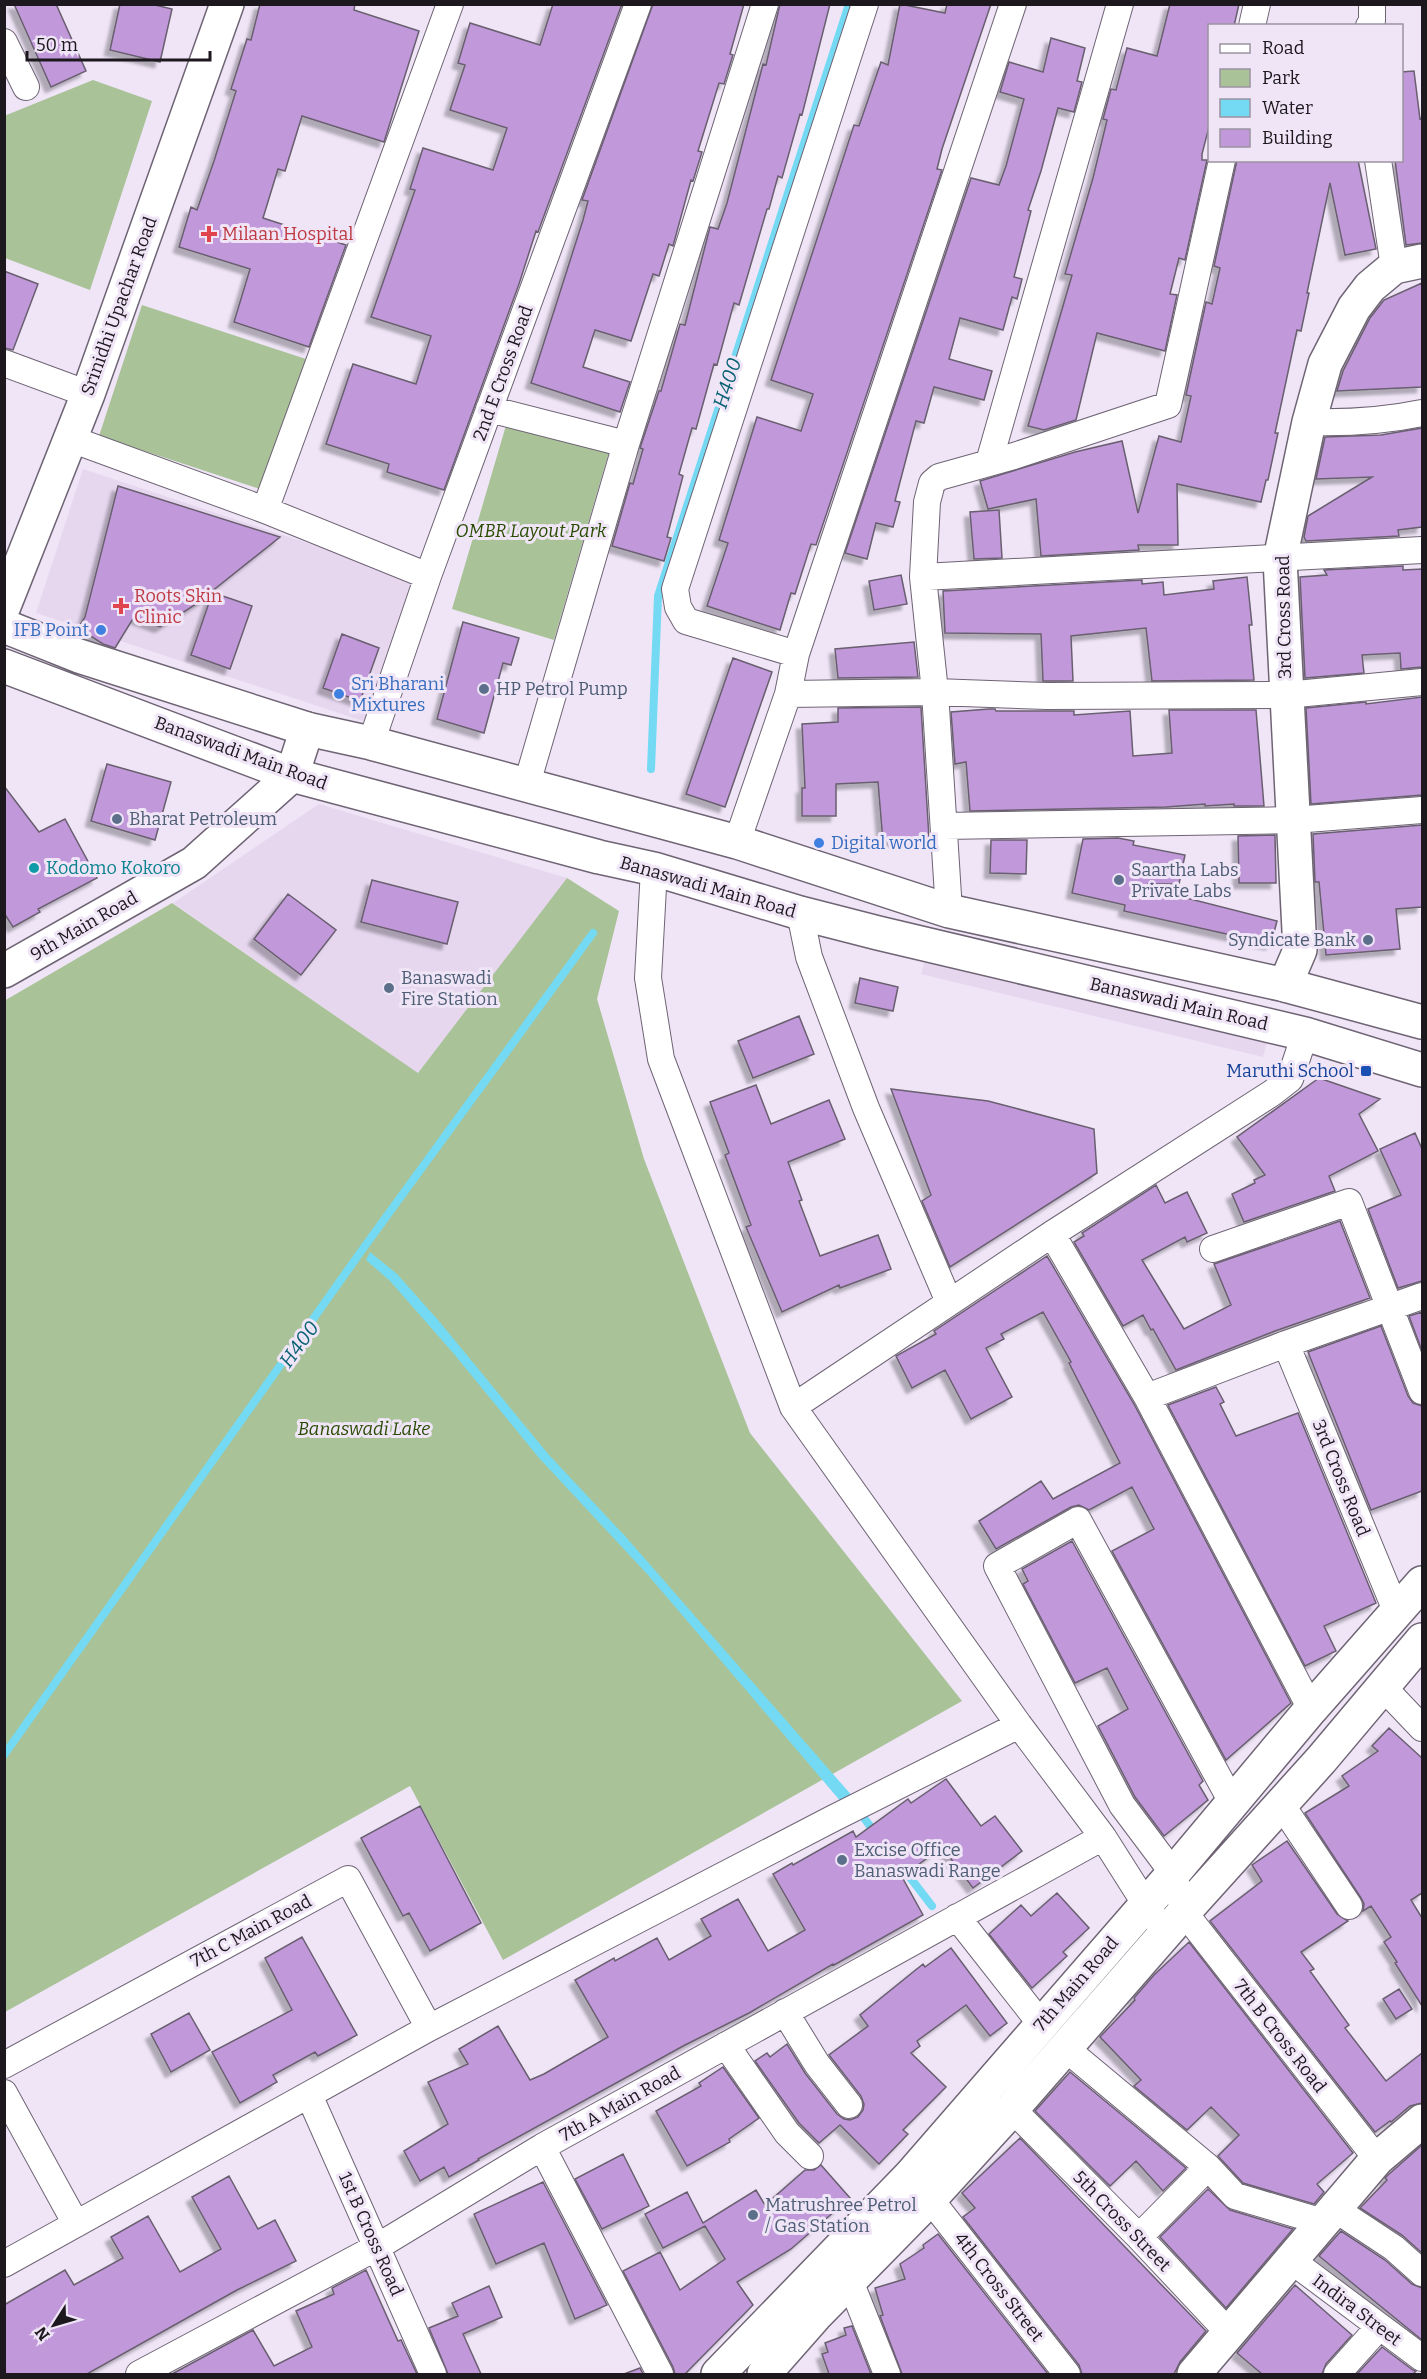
<svg xmlns="http://www.w3.org/2000/svg" width="1427" height="2379" viewBox="0 0 1427 2379" font-family="Bitter,serif">
  <style>
    .built { fill: #e6d7ef }
    .green { fill: #a9c298 }
    .water { fill: #74daf3 }
    .lines { fill: none; stroke-linecap: round; stroke-linejoin: round }
    .stream { stroke: #74daf3; stroke-width: 8 }
    .building { fill: #c199da; stroke: #695f6f; stroke-width: 1.5; filter: url(#shadow) }
    .street-casing { stroke: #6e6474; stroke-width: 28 }
    .secondary-casing { stroke: #6e6474; stroke-width: 36 }
    .primary-casing { stroke: #6e6474; stroke-width: 36 }
    .street { stroke: #fff; stroke-width: 26 }
    .secondary { stroke: #fff; stroke-width: 33 }
    .primary { stroke: #fff; stroke-width: 33 }
    .health-dot { fill: #e0444e; stroke: #efe5f7; stroke-width: 2 }
    .shop-dot { fill: #3f7fe0; stroke: #efe5f7; stroke-width: 2 }
    .service-dot { fill: #5c6f8a; stroke: #efe5f7; stroke-width: 2 }
    .culture-dot { fill: #0f9aa8; stroke: #efe5f7; stroke-width: 2 }
    .transit-dot { fill: #1a4fb4; stroke: #efe5f7; stroke-width: 2 }
    .labels { text-anchor: middle; stroke-width: 6; stroke-linejoin: round; paint-order: stroke }
    .health-label { font-size: 18px; fill: #be3a42; stroke: #efe5f7; text-anchor: start }
    .street-label { font-size: 18px; fill: #1c181e; stroke: #efe5f7 }
    .park-label { font-size: 18px; font-style: italic; fill: #284b00; stroke: #efe5f7 }
    .shop-label { font-size: 18px; fill: #366cbe; stroke: #efe5f7; text-anchor: start }
    .service-label { font-size: 18px; fill: #4e5e75; stroke: #efe5f7; text-anchor: start }
    .culture-label { font-size: 18px; fill: #0d838f; stroke: #efe5f7; text-anchor: start }
    .transit-label { font-size: 18px; fill: #164399; stroke: #efe5f7; text-anchor: end }
    .water-label { font-size: 20px; font-style: italic; fill: #096273; stroke: #efe5f7 }
  </style>
  <defs>
    <filter id="shadow"><feDropShadow dx="-5.5" dy="5.5" stdDeviation="1.5" flood-color="#0004"/></filter>
  </defs>
  <rect width="100%" height="100%" fill="#efe5f7"/>
  <!-- built -->
  <path class="built" d="M83,469L416,579L369,723L36,613Z
    M319,804L567,878L418,1073L173,903Z
    M925,959L1267,1042L1263,1057L921,974Z"/>
  <!-- green -->
  <path class="green" d="M93,80L152,101L90,290L5,258L4,116Z
    M142,305L306,359L263,490L99,436Z
    M507,422L609,452L554,640L452,609Z
    M567,878L619,911L597,999L644,1159L750,1433L962,1701L503,1960L410,1786L5,2012L4,1001L172,903L418,1073Z"/>
  <!-- water -->
  <path class="water" d="M370,1252L397,1274L438,1320L549,1455L625,1536L854,1798L842,1803L648,1575L539,1458L454,1354L390,1281L366,1260Z"/>
  <g class="lines">
    <!-- stream -->
    <path class="stream" d="M651,769L658,596L849,4
      M4,1755L362,1250L593,933
      M858,1810L876,1834
      M902,1867L932,1906"/>
  </g>
  <!-- building -->
  <path class="building" d="M14,4H56L86,71L51,87Z
    M120,4H151L172,9L160,62L110,50Z
    M260,4H355L354,10L419,31L384,142L302,116L285,171L278,169L263,218L346,245L309,347L234,322L250,269L179,247L191,207L197,210L214,161L236,91L231,89L247,39L251,40Z
    M553,4H622L538,232L536,231L519,284L444,490L387,472L389,464L326,444L353,364L416,384L431,336L371,317L415,190L410,189L423,148L493,170L507,128L450,110L465,65L458,63L470,23L540,45Z
    M653,4H744L730,54L733,55L724,84L719,83L698,151L702,152L693,181L691,180L673,246L669,244L659,276L653,274L631,341L595,330L583,367L630,382L620,412L531,383L583,220L588,201L582,200Z
    M780,4H830L802,115L800,114L782,178L778,176L769,209H767L739,305L734,303L717,365L714,364L696,429L692,428L679,474L683,476L667,537L671,538L664,561L612,546L630,483L633,484L643,449L640,448L659,391H661L680,324L685,325L710,227L718,229L727,203L763,64L766,65Z
    M900,4L945,13L947,4H991L942,149L937,169L942,170L816,545L811,544L795,594L791,593L780,630L707,606L728,543L719,540L757,417L801,431L813,394L771,380L854,125L859,126L881,62L888,65Z
    M1170,4H1239L1234,26H1209V127L1202,154V160H1207L1185,260L1179,258L1170,294L1177,295L1165,351L1097,333L1076,420L1044,430L1028,426L1072,275L1065,274L1093,178L1107,120L1103,119L1111,89L1116,90L1127,48L1157,56Z
    M1051,38L1085,48L1077,81L1082,82L1074,112L1058,108L1041,171L1028,210L1031,211L1014,277L1022,279L1017,299L1012,297L1003,330L960,318L949,359L992,371L984,400L934,387L924,423L916,421L895,501L900,502L893,527L876,523L867,559L845,553L971,178L999,185L1006,166L1024,99L1000,92L1009,62L1043,72Z
    M1414,71L1420,119L1422,118V243L1406,245L1395,160H1401V72Z
    M1237,160H1358L1376,249L1345,255L1330,183L1307,293H1309L1301,331L1297,330L1275,433H1278L1268,480H1266L1261,502L1177,484L1178,545H1138L1139,550L1041,556L1036,499L988,509L980,481L1075,452L1122,441L1138,513L1159,436L1181,442L1191,396L1186,395L1206,302L1212,304L1220,268L1214,266Z
    M4,271L38,284L13,350L4,348Z
    M1422,283V387L1337,391L1343,371L1370,318L1384,300Z
    M1422,428V527L1398,530L1399,536L1306,541L1304,537L1308,516L1372,477L1316,479L1325,437L1381,435Z
    M118,486L280,537L211,592L252,606L230,669L191,655L212,594L160,627L134,617L115,648L103,644L78,628L85,617Z
    M999,510L1002,558L974,559L970,512Z
    M1403,566V570L1422,569V667L1401,669L1400,653L1362,655L1364,673L1305,678L1300,577L1327,575L1324,570Z
    M901,575L907,604L874,610L869,581Z
    M1247,577L1252,625H1249L1254,680L1152,681L1146,628L1071,636L1073,681H1043L1041,634L945,633L943,591L1142,580V584L1163,582L1164,595L1214,589L1213,581Z
    M463,622L519,638L511,665L503,663L484,733L437,719Z
    M342,634L379,648L360,701L323,688Z
    M914,642L918,677L838,678L835,649Z
    M733,658L772,672L725,807L686,794Z
    M1422,697V795L1311,804L1306,708L1366,702V704Z
    M921,707L929,838L883,842L878,782L836,784V816H802V788H805L802,724L838,722V708Z
    M989,709H995L996,711H1074V715L1130,711L1133,756L1172,753L1169,710H1256L1264,806H1234V804L1205,806V804L1166,807L970,811L966,762L955,764L951,712Z
    M107,764L171,782L155,840L91,821Z
    M4,786L39,832L65,819L97,878L38,909L40,912L13,927L4,913Z
    M1422,825V907L1396,909L1400,949L1326,955L1319,882H1315L1313,834Z
    M1275,835L1276,883H1239L1238,836Z
    M1118,838L1134,841L1133,845L1185,855L1179,884H1148L1147,888L1277,921L1271,944L1124,911L1125,905L1072,893L1083,839Z
    M991,840H1027L1026,874L990,873Z
    M372,880L458,902L447,944L361,922Z
    M288,894L336,930L301,975L254,939Z
    M860,978L898,987L893,1011L855,1003Z
    M799,1016L814,1054L753,1078L738,1041Z
    M1319,1078L1380,1099L1359,1114L1378,1151L1329,1176L1335,1191L1244,1222L1232,1194L1255,1183L1254,1180L1265,1175L1237,1137Z
    M756,1085L771,1124L829,1100L845,1139L788,1162L802,1200L799,1201L820,1256L878,1235L891,1269L840,1288L839,1285L782,1312L746,1227L751,1225L725,1155L729,1153L710,1102Z
    M891,1089L988,1101L1094,1129L1097,1173L950,1267L922,1201L931,1195Z
    M1415,1133L1422,1149V1281L1398,1288L1368,1209L1401,1195L1380,1149Z
    M1156,1185L1165,1203L1187,1192L1207,1233L1187,1242L1185,1237L1142,1260L1184,1329L1231,1305L1214,1264L1340,1221L1370,1298L1275,1331L1176,1370L1153,1329L1151,1330L1143,1315L1123,1326L1074,1242L1084,1236L1082,1233Z
    M1047,1256L1134,1404L1291,1703L1226,1760L1112,1551L1154,1529L1132,1487L1089,1510L1079,1505L1071,1507L996,1549L979,1521L1041,1481L1053,1499L1120,1463L1069,1363L1071,1362L1043,1312L1001,1334L1004,1339L986,1348L1012,1397L971,1419L945,1370L912,1388L896,1356L936,1334L934,1331Z
    M1422,1312V1351L1409,1316Z
    M1381,1326L1408,1396L1413,1403L1422,1406V1491L1371,1510L1308,1352Z
    M1216,1387L1224,1402L1220,1404L1236,1436L1298,1413L1376,1603L1324,1626L1336,1651L1305,1666L1168,1405Z
    M1072,1541L1203,1781L1199,1785L1208,1800L1164,1836L1135,1797L1098,1726L1128,1709L1107,1668L1075,1683L1023,1584L1028,1581L1022,1569Z
    M1389,1728L1422,1758V1893L1411,1900L1422,1918V2006L1395,1963L1397,1962L1384,1942L1391,1937L1371,1906L1363,1911L1364,1904L1361,1898L1305,1813L1349,1786L1342,1776L1378,1751L1372,1746Z
    M946,1779L981,1826L995,1816L1022,1851L973,1888L942,1847L902,1877L923,1915L834,1965L833,1964L749,2013L685,2045L478,2159L479,2160L449,2177L444,2167L420,2181L404,2151L448,2124L428,2082L468,2064L459,2049L498,2026L530,2080L544,2074L608,2037L575,1980L614,1958L615,1961L657,1938L669,1960L711,1936L701,1919L738,1899L768,1951L805,1930L773,1874L792,1863L793,1865L853,1831L856,1837L908,1799L911,1803Z
    M420,1806L481,1923L430,1951L409,1913L403,1916L361,1838Z
    M1287,1841L1337,1914L1348,1921L1301,1952L1314,1969L1310,1971L1349,2025L1345,2028L1386,2081L1422,2053V2103L1410,2106L1391,2122L1390,2121L1375,2132L1210,1921L1262,1881L1252,1865Z
    M1057,1893L1089,1928L1063,1952L1067,1956L1032,1988L989,1934L1021,1905L1031,1916Z
    M302,1937L357,2035L318,2056L315,2052L273,2075L277,2082L240,2103L212,2052L292,2010L265,1958Z
    M1189,1942L1353,2153L1317,2184L1324,2192L1314,2204L1243,2183L1218,2156L1239,2135L1211,2107L1187,2130L1134,2086L1141,2080L1100,2037L1135,2000L1134,1998L1154,1975Z
    M951,1948L1007,2023L990,2036L966,2005L917,2041L920,2046L911,2053L946,2087L903,2130L908,2134L879,2164L840,2125L819,2143L799,2123L755,2061L767,2053L770,2057L787,2044L805,2073L837,2114L844,2119L850,2120L858,2117L863,2110L864,2104L861,2096L829,2055L868,2026L860,2015L923,1964L925,1967Z
    M1399,1989L1412,2009L1396,2019L1383,1999Z
    M189,2013L210,2050L171,2072L151,2034Z
    M723,2067L759,2118L729,2139L730,2142L687,2166L656,2111L701,2086L699,2083Z
    M1070,2072L1186,2168L1163,2191L1136,2161L1110,2186L1035,2111Z
    M1020,2138L1206,2331L1180,2362L1174,2374H1082L1079,2365L963,2217L975,2208L962,2193Z
    M1422,2145V2253L1402,2235L1360,2208L1387,2180L1385,2178L1388,2175Z
    M623,2154L649,2206L602,2229L575,2179Z
    M821,2165L850,2198L791,2249L737,2282L753,2305L685,2374H675L673,2367L623,2271L660,2252L680,2290L725,2259L705,2226L663,2248L645,2214L687,2192L703,2223L756,2190L765,2205L805,2170H814Z
    M229,2176L258,2229L275,2220L296,2261L237,2290L87,2374H4V2305L65,2270L74,2285L123,2258L111,2237L148,2216L180,2272L221,2249L192,2197Z
    M543,2182L607,2305L575,2319L544,2243L496,2264L474,2214Z
    M1208,2189L1230,2210L1293,2229L1226,2308L1160,2237Z
    M1341,2231L1385,2260L1412,2284L1422,2288V2340L1319,2256Z
    M938,2234L1048,2374H902L880,2316L883,2315L875,2288L905,2279L900,2264L924,2248L923,2245Z
    M366,2270L398,2341L401,2340L417,2374H172L253,2330L274,2366L312,2347L296,2311L334,2294L332,2288Z
    M1295,2285L1352,2335L1326,2364L1322,2374H1262L1237,2353Z
    M489,2286L502,2317L463,2334L481,2374H448L429,2328L458,2316L452,2303Z
    M852,2326L871,2374H829L822,2354L828,2352L825,2343L846,2335L844,2328Z
    M1382,2347L1413,2370L1416,2371L1413,2374H1357Z
    M640,2368L643,2374H624Z"/>
  <g class="lines">
    <!-- street casing -->
    <g class="street-casing">
      <path id="street" d="M1252,26L1257,4
        M1369,26L1372,21V4
        M4,42L26,87
        M1378,160L1394,267
        M4,363L88,394
        M489,409L626,444
        M1309,422C1348,423 1384,421 1422,413
        M71,439L265,510L428,576
        M989,462L1120,4
        M265,510L450,4
        M923,577L1422,550
        M796,654L686,621L678,607L675,589L865,4
        M788,694L935,692L1047,696L1286,695L1422,682
        M371,743L428,576L638,4
        M526,787L626,444L765,4
        M944,826L1294,820L1422,810
        M737,842L788,694L796,654L1013,4
        M654,869L648,978L661,1059L793,1407L1019,1725L1103,1837L1155,1919
        M949,911L935,692L923,577L927,502L932,483L939,477L1014,456L1168,405L1222,160
        M800,913L809,957L866,1108L949,1302
        M1052,1234L1147,1397L1311,1709
        M1213,1249L1349,1202L1422,1391
        M1286,1344L1397,1613
        M1147,1397L1286,1344L1422,1296
        M793,1407L1052,1234L1272,1093L1290,1079L1305,1034
        M1382,1686L1422,1728
        M1233,1804L1078,1520L997,1566L1122,1805L1173,1873L1184,1912L1377,2159
        M1281,1804L1349,1906
        M957,1917L1041,2024
        M785,2012L817,2064L849,2105
        M726,2045L787,2133L810,2156
        M1065,2048L1208,2167L1235,2196L1323,2222
        M4,2065L348,1879L429,2028
        M4,2093L76,2224
        M309,2095L433,2374
        M1012,2109L1139,2237L1230,2334
        M542,2147L660,2374
        M930,2199L1067,2374
        M1335,2209L1394,2248L1422,2273
        M1139,2237L1208,2167
        M1292,2261L1422,2358
        M4,2264L429,2028L830,1820L1019,1725
        M841,2267L850,2281L887,2374
        M139,2374L377,2247L542,2147L1103,1837
        M1337,2374L1379,2327"/>
    </g>
    <!-- secondary casing -->
    <g class="secondary-casing">
      <path id="secondary" d="M4,606L88,394L227,4
        M4,971L194,863L292,775L307,729
        M1285,985L1300,950L1280,559L1309,422L1325,364L1354,308L1370,287L1394,267L1422,261
        M718,2374L910,2176L1177,1869L1311,1709L1422,1583
        M764,2374L815,2316L930,2199L1012,2109L1184,1912L1321,1760L1422,1640
        M1194,2374L1377,2159L1422,2121"/>
    </g>
    <!-- primary casing -->
    <g class="primary-casing">
      <path id="primary" d="M4,626L79,656L307,729L371,743L737,842L949,911L1285,985L1422,1022
        M4,666L292,775L599,857L654,869L800,913L878,933L1305,1034L1422,1070"/>
    </g>
    <!-- street -->
    <use href="#street" class="street"/>
    <!-- secondary -->
    <use href="#secondary" class="secondary"/>
    <!-- primary -->
    <use href="#primary" class="primary"/>
  </g>
  <!-- markers -->
  <g class="health-dot">
    <path d="M206 225h6v6h6v6h-6v6h-6v-6h-6v-6h6z"/>
    <path d="M118 597h6v6h6v6h-6v6h-6v-6h-6v-6h6z"/>
  </g>
  <g class="shop-dot">
    <circle cx="101" cy="630" r="6"/>
    <circle cx="339" cy="694" r="6"/>
    <circle cx="819" cy="843" r="6"/>
  </g>
  <g class="service-dot">
    <circle cx="484" cy="689" r="6"/>
    <circle cx="117" cy="819" r="6"/>
    <circle cx="1119" cy="880" r="6"/>
    <circle cx="1368" cy="940" r="6"/>
    <circle cx="389" cy="988" r="6"/>
    <circle cx="842" cy="1860" r="6"/>
    <circle cx="753" cy="2215" r="6"/>
  </g>
  <circle class="culture-dot" cx="34" cy="868" r="6"/>
  <rect class="transit-dot" x="1360" y="1065" width="12" height="12" rx="3"/>
  <g class="labels">
    <!-- health labels -->
    <g class="health-label">
      <text x="222" y="240">Milaan Hospital</text>
      <text x="134" y="602">Roots Skin<tspan x="134" dy="21">Clinic</tspan></text>
    </g>
    <!-- street labels -->
    <g class="street-label">
      <text transform="translate(119 306) rotate(-70)" y="6">Srinidhi Upachar Road</text>
      <text transform="translate(503 373) rotate(-70)" y="6">2nd E Cross Road</text>
      <text transform="translate(1284 617) rotate(-91)" y="6">3rd Cross Road</text>
      <text transform="translate(241 753) rotate(20)" y="6">Banaswadi Main Road</text>
      <text transform="translate(708 887) rotate(16)" y="6">Banaswadi Main Road</text>
      <text transform="translate(84 926) rotate(-30)" y="6">9th Main Road</text>
      <text transform="translate(1179 1004) rotate(13)" y="6">Banaswadi Main Road</text>
      <text transform="translate(1341 1478) rotate(68)" y="6">3rd Cross Road</text>
      <text transform="translate(251 1931) rotate(-28)" y="6">7th C Main Road</text>
      <text transform="translate(1076 1984) rotate(-49)" y="6">7th Main Road</text>
      <text transform="translate(1280 2036) rotate(52)" y="6">7th B Cross Road</text>
      <text transform="translate(620 2104) rotate(-29)" y="6">7th A Main Road</text>
      <text transform="translate(1122 2221) rotate(46)" y="6">5th Cross Street</text>
      <text transform="translate(371 2234) rotate(66)" y="6">1st B Cross Road</text>
      <text transform="translate(999 2287) rotate(52)" y="6">4th Cross Street</text>
      <text transform="translate(1357 2310) rotate(37)" y="6">Indira Street</text>
    </g>
    <!-- park labels -->
    <g class="park-label">
      <text x="531" y="537">OMBR Layout Park</text>
      <text x="364" y="1435">Banaswadi Lake</text>
    </g>
    <!-- shop labels -->
    <g class="shop-label">
      <text x="89" y="636" text-anchor="end">IFB Point</text>
      <text x="351" y="690">Sri Bharani<tspan x="351" dy="21">Mixtures</tspan></text>
      <text x="831" y="849">Digital world</text>
    </g>
    <!-- service labels -->
    <g class="service-label">
      <text x="496" y="695">HP Petrol Pump</text>
      <text x="129" y="825">Bharat Petroleum</text>
      <text x="1131" y="876">Saartha Labs<tspan x="1131" dy="21">Private Labs</tspan></text>
      <text x="1356" y="946" text-anchor="end">Syndicate Bank</text>
      <text x="401" y="984">Banaswadi<tspan x="401" dy="21">Fire Station</tspan></text>
      <text x="854" y="1856">Excise Office<tspan x="854" dy="21">Banaswadi Range</tspan></text>
      <text x="765" y="2211">Matrushree Petrol<tspan x="765" dy="21">/ Gas Station</tspan></text>
    </g>
    <!-- culture labels -->
    <g class="culture-label">
      <text x="46" y="874">Kodomo Kokoro</text>
    </g>
    <!-- transit labels -->
    <g class="transit-label">
      <text x="1354" y="1077">Maruthi School</text>
    </g>
    <!-- water labels -->
    <g class="water-label">
      <text transform="translate(727 383) rotate(-72)" y="7">H400</text>
      <text transform="translate(299 1344) rotate(-54)" y="7">H400</text>
    </g>
  </g>
  <!-- border -->
  <rect width="1427" height="2379" fill="none" stroke="#1c181e" stroke-width="12"/>
  <!-- legend -->
  <rect x="1208" y="24" width="195" height="138" fill="#efe5f7" stroke="#9b93a0" stroke-width="1.5"/>
  <rect x="1220" y="44" width="30" height="9" fill="#ffffff" stroke="#9b93a0" stroke-width="1.5"/>
  <text x="1262" y="54" font-size="18" fill="#1c181e">Road</text>
  <rect x="1220" y="69" width="30" height="18" fill="#a9c298" stroke="#9b93a0" stroke-width="1.5"/>
  <text x="1262" y="84" font-size="18" fill="#1c181e">Park</text>
  <rect x="1220" y="99" width="30" height="18" fill="#74daf3" stroke="#9b93a0" stroke-width="1.5"/>
  <text x="1262" y="114" font-size="18" fill="#1c181e">Water</text>
  <rect x="1220" y="129" width="30" height="18" fill="#c199da" stroke="#9b93a0" stroke-width="1.5"/>
  <text x="1262" y="144" font-size="18" fill="#1c181e">Building</text>
  <!-- north arrow -->
  <g transform="translate(54 2325) rotate(233)" stroke="#efe5f7" stroke-width="4.5" paint-order="stroke">
  <path d="M0-4.5L10 22L0 15L-10 22Z" fill="#1c181e"/>
  <text y="-9" font-size="16" font-weight="bold" text-anchor="middle" fill="#1c181e">N</text>
  </g>
  <!-- scale -->
  <path d="M27 51v9h183v-9" fill="none" stroke="#1c181e" stroke-width="3"/>
  <text x="36" y="51" font-size="18" fill="#1c181e" stroke="#efe5f7" stroke-width="4.5" paint-order="stroke">50 m</text>
</svg>
